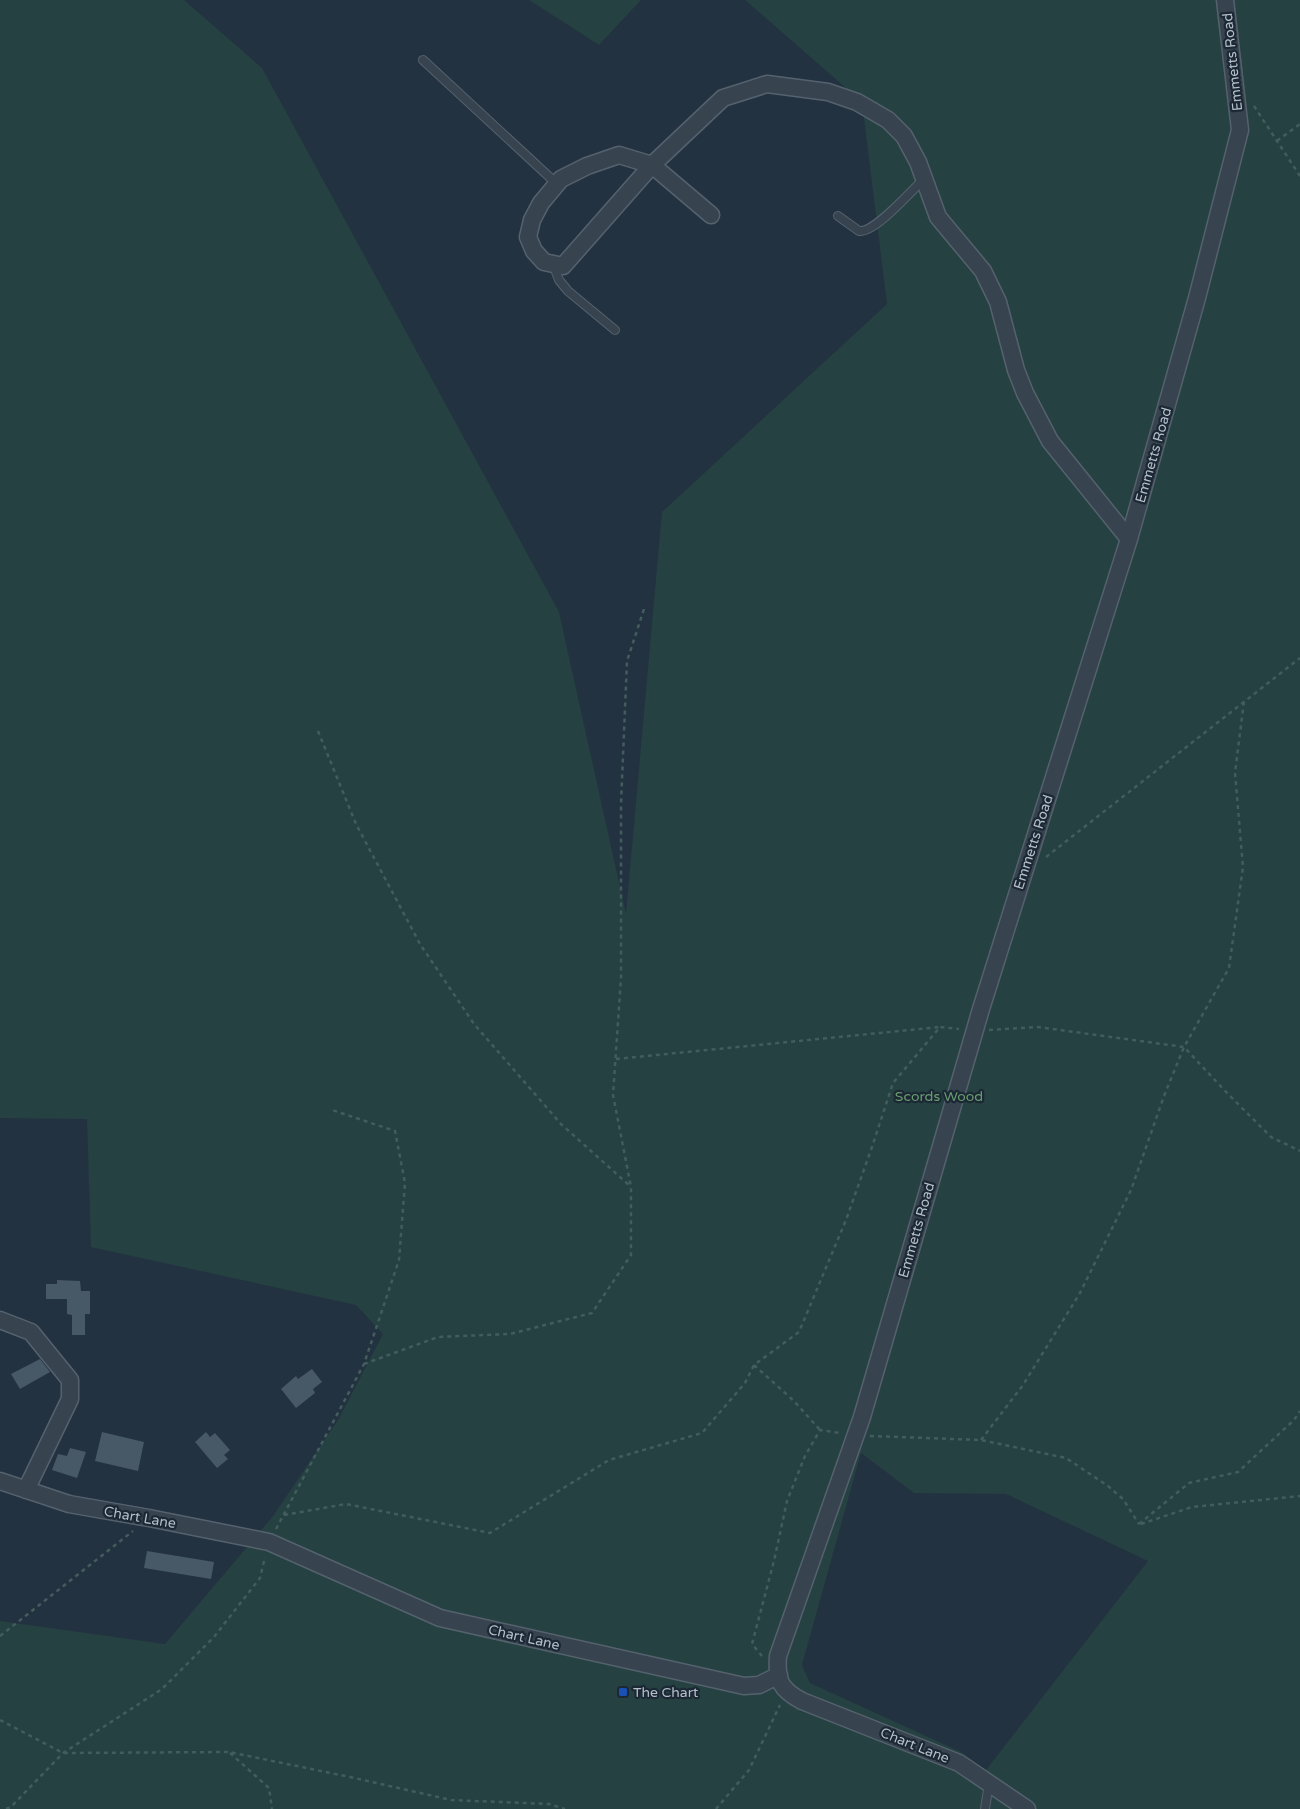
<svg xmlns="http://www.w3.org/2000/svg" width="1300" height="1809" viewBox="0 0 1300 1809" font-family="'Varela Round',sans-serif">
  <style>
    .green { fill: #254141; fill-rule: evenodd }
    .building { fill: #475867 }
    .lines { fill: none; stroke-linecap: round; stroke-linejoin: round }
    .service-casing { stroke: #55626e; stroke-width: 10 }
    .minor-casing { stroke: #55626e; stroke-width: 19 }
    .path { stroke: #435d5e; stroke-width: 2.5; stroke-dasharray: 4 4; stroke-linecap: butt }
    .service { stroke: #374450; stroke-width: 8 }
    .minor { stroke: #374450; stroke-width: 16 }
    .transit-dot { fill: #1a4fb4; stroke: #1c2935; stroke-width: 2 }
    .labels { text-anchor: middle; stroke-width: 4.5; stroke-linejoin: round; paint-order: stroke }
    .street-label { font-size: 14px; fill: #b4bfcb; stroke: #1c2935 }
    .park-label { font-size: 14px; fill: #699d70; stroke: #1c2935 }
    .poi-label { font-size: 14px; fill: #b4bfcb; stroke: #1c2935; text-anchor: start }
  </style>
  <rect width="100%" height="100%" fill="#233240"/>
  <!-- green -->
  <path class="green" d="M0,0H184L262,68L559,612L626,914L662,512L887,304L862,102L745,0H1300V1809H0V1621L165,1644L273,1516L338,1420L383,1334L356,1305L91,1247L87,1119L0,1118ZM861,1453L914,1493L1006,1494L1148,1561L986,1770L961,1752L810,1683L802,1665Z
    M529,0H641L599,45Z"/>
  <!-- building -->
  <path class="building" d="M57,1280L80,1281L81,1291H90V1314H85V1335H72V1315L67,1314V1299H46V1284H57Z
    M40,1359L50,1372L20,1389L11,1374Z
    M312,1369L322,1382L313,1389L315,1393L296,1408L281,1389L296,1376L298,1379Z
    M102,1432L144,1442L138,1471L95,1461Z
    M206,1432L210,1437L215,1433L230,1450L224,1455L228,1459L217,1468L195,1442Z
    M70,1448L86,1452L77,1478L52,1470L58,1454L67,1456Z
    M147,1551L214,1562L211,1579L144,1568Z"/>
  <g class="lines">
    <!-- service casing -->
    <g class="service-casing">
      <path id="service" d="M423,60L557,184
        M838,216L859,231C875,233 911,191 924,179
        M553,264L559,280L568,291L615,330
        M985,1809L989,1783"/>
    </g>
    <!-- minor casing -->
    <g class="minor-casing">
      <path id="minor" d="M711,215L652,165L619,155L587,166L561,179L541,203L532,220L528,237L534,251L544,262L563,266L652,165L723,98L767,84L828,92L857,102L888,120L904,136L918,162L938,217L983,271L998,302L1016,370L1025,393L1050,441L1129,539
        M0,1320L31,1332L70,1380V1399L26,1490
        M0,1481L69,1504L149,1518L269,1542L440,1618L744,1686L759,1685L779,1675
        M1027,1809L959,1763L802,1701C781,1690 776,1681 778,1656L862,1417L981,1009L1129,539L1197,298L1240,130L1225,0"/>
    </g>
    <!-- path -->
    <path class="path" d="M1254,106L1300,176
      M1277,141L1300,124
      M318,731L356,824L420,944L474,1024L561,1124L630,1186
      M1046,857L1300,658
      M989,1030L1038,1027L1184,1047L1227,1093L1271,1137L1300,1151
      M616,1059L940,1027
      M364,1364L438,1337L510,1334L592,1313L631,1255V1187L613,1095L621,978V804L627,661L645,606
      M754,1365L794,1401L820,1430
      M870,1436L981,1440L1066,1458L1108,1486L1123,1499L1139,1524
      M981,1440L1023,1385L1080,1293L1131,1190L1164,1096L1184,1047L1229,968L1243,867L1235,773L1244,701
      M284,1515L346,1504L490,1533L609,1460L702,1433L745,1383L754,1365L799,1332L846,1220L872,1147L893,1083L940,1027L959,1029
      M1139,1524L1189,1483L1238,1472L1294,1420L1300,1411
      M1141,1524L1192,1507L1300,1496
      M276,1529L364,1364L399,1260L405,1183L395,1131L332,1110
      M0,1636L133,1531
      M762,1656L752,1644L774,1561L787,1501L805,1456L820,1430L840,1433
      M0,1720L63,1753L229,1752L350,1777L451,1800L549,1804L565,1809
      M230,1753L269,1788L272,1809
      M6,1809L11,1807L63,1753L162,1689L214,1637L260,1578L265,1557
      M716,1809L749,1770L780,1705"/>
    <!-- service -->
    <use href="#service" class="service"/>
    <!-- minor -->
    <use href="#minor" class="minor"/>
  </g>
  <!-- markers -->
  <rect class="transit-dot" x="618" y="1687" width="10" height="10" rx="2.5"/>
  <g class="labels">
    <!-- street labels -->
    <g class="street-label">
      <text transform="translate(1232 62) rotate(-96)" y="5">Emmetts Road</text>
      <text transform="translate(1153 455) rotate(-74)" y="5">Emmetts Road</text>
      <text transform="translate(1033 842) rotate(-72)" y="5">Emmetts Road</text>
      <text transform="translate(916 1230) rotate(-74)" y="5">Emmetts Road</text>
      <text transform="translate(140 1517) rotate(10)" y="5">Chart Lane</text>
      <text transform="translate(524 1637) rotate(13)" y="5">Chart Lane</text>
      <text transform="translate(915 1745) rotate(22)" y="5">Chart Lane</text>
    </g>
    <!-- park labels -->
    <g class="park-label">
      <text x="939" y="1101">Scords Wood</text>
    </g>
    <!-- poi labels -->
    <g class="poi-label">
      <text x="633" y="1697">The Chart</text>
    </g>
  </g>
</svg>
